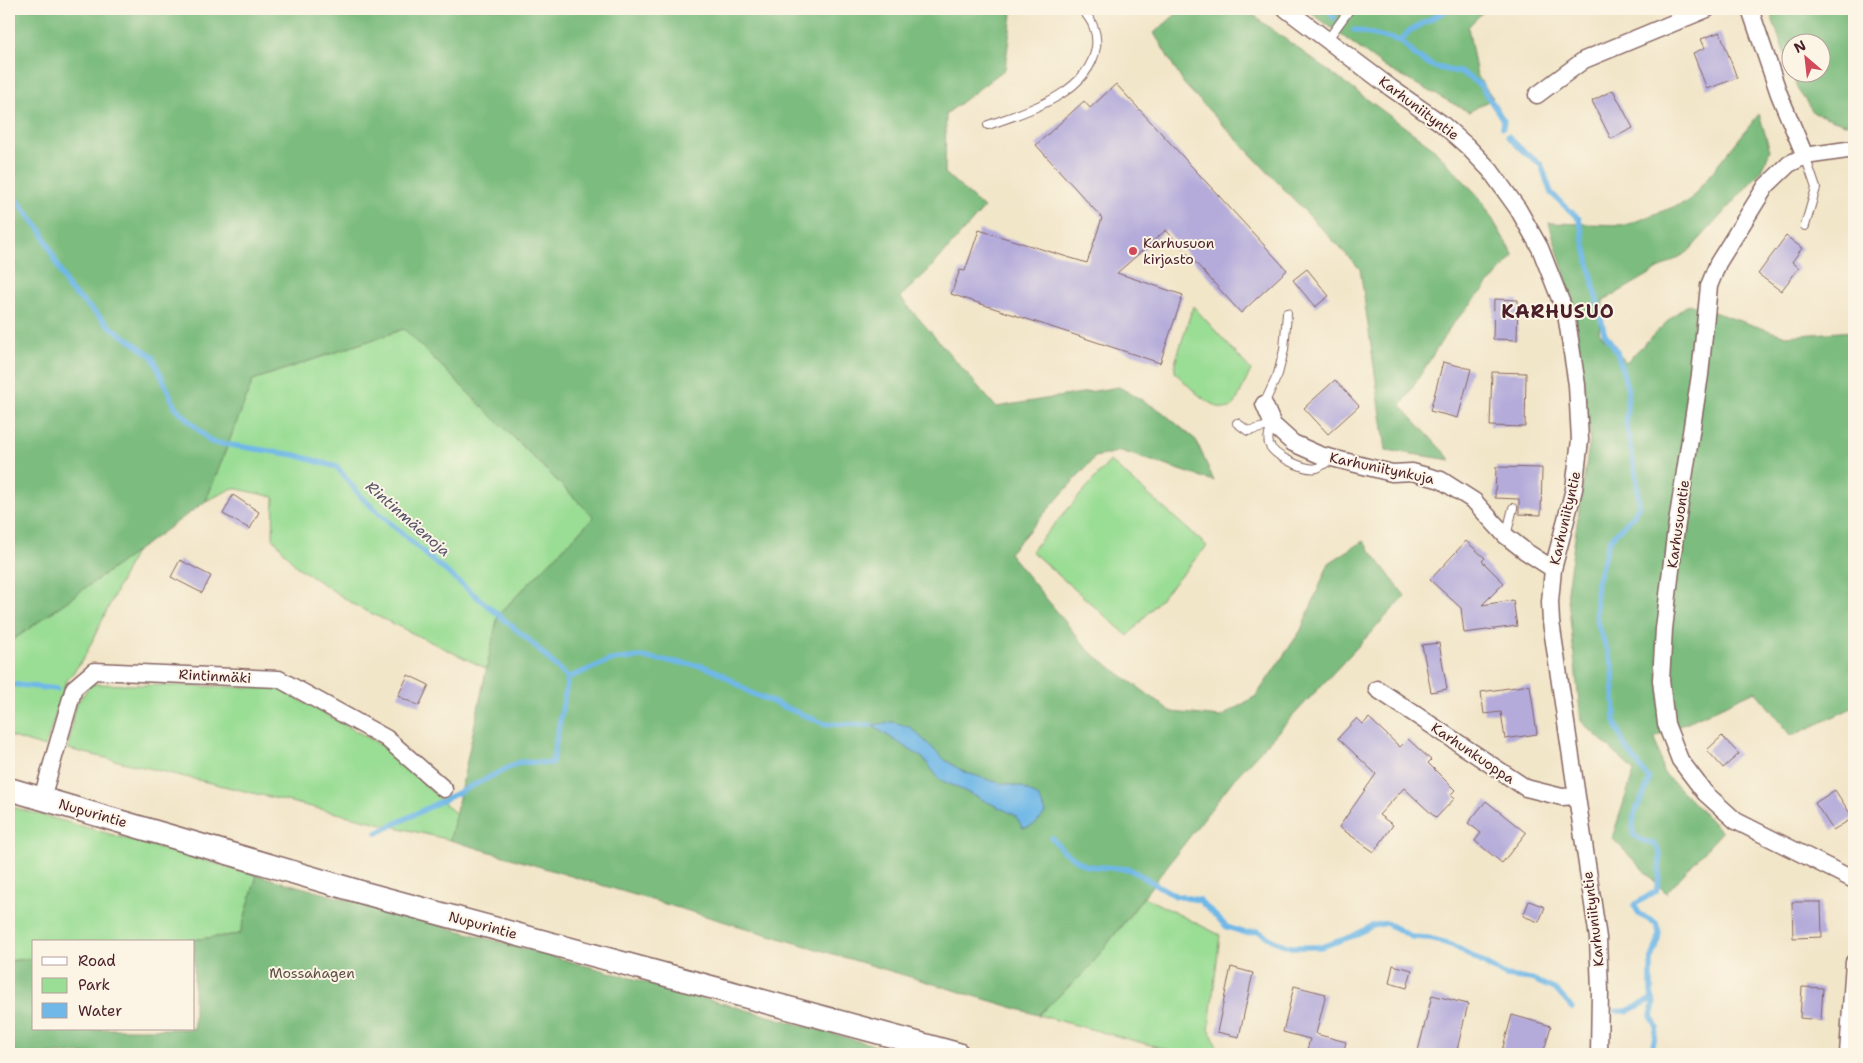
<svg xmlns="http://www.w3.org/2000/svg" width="1863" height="1063" viewBox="0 0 1863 1063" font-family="'Shantell Sans',sans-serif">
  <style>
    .green { fill: #9add94; stroke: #727e60 }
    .forest { fill: #7bbc7e; stroke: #626e54 }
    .water { fill: #6fb8e7; stroke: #5c6c89 }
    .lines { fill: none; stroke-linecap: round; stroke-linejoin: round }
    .stream { stroke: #6fb8e7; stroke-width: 5.5 }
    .building { fill: #b4abda }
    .lane-casing { stroke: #856562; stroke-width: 10 }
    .street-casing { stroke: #856562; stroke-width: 19 }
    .secondary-casing { stroke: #856562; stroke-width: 25 }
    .lane { stroke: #fff; stroke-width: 8 }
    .street { stroke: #fff; stroke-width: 16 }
    .secondary { stroke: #fff; stroke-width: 22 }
    .poi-dot { fill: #d1495b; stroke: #fcf5e5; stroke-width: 2 }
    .labels { text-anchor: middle; stroke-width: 4; stroke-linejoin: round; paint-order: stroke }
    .street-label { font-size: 14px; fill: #4a1f2b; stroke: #fcf5e5 }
    .poi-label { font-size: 14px; fill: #4a1f2b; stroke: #fcf5e5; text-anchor: start }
    .park-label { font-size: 14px; fill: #5e4e45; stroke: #fcf5e5 }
    .water-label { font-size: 15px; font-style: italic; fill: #57556d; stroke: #fcf5e5 }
    .district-label { font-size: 19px; font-weight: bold; letter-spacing: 1px; fill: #4a1f2b; stroke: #fcf5e5 }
  </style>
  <rect width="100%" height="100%" fill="#fcf5e5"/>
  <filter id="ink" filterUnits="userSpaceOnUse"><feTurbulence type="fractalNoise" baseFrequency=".02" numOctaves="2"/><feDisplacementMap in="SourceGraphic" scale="10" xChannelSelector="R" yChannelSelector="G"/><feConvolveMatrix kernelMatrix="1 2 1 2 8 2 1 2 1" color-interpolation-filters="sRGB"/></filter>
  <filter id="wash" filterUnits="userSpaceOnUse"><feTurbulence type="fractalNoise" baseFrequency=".0096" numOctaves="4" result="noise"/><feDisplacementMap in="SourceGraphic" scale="20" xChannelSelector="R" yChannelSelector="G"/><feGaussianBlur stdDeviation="1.12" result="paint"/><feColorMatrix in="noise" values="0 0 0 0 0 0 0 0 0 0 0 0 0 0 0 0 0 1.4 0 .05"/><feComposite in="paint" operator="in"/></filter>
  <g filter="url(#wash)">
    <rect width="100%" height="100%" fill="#f2e6c9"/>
    <!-- green -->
    <path class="green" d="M1193,306L1251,370L1235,404L1230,408C1214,413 1186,384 1175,372V363Z
      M404,329L594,517L498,615L487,669L356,606L296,566L273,538L274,497L233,488L206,501L253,380Z
      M1110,461L1207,546L1128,636L1031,551Z
      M135,552L84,658L66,682L45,747L9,736V643Z
      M91,684L278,688L385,747L456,814L450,840L68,749L75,706Z
      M9,806L257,875L240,934L174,942H34V958L9,961Z
      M1144,897L1220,935L1209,1028L1220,1054H1184L1038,1015L1088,969Z"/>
    <!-- forest -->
    <path class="forest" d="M9,9H1010L1012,14L1005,69L946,114L945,173L984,208L930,269L900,297L996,407L1119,387L1161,411L1196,440L1214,481L1121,451L1095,457L1009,553L1090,652L1172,712L1221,717L1256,696L1301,630L1329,563L1363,541L1405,596L1234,779L1088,969L1038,1015L450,840L498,615L594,517L404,329L253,380L206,501L9,643Z
      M1182,9H1247L1262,22L1432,147L1480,198L1514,256L1451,326L1401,406L1451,460L1386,450L1360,269L1184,84L1154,33Z
      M1306,9H1486L1468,27L1477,76L1493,98L1469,112L1386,68Z
      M1769,9H1854V122L1845,124L1814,113L1798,90L1792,73L1820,72V42H1790V69Z
      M1759,114L1770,150L1762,170L1688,252L1603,301L1599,332L1626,362L1674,315L1689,304L1786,336L1854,331V707L1792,736L1755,691L1655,737L1663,772L1722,832L1666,893L1612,838L1634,771L1581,721L1567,590L1590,439L1574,306L1549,223L1626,225L1689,201Z
      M257,875L906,1054H9V961L34,958V1029H194V942H174L240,934Z"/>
    <!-- water -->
    <path class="water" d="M893,722L910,727L945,760L964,772L996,782L1022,787L1038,797L1046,812C1039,821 1035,827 1023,828L1015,815L939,779L924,759L871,725Z"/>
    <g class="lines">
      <!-- stream -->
      <path class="stream" d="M1329,9L1334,18
        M1354,30L1401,41L1417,57L1435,67L1463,73L1480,85L1504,121L1503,127
        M1401,41L1409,31L1449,9
        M1508,136L1525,153L1541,164L1551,193L1579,219L1604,332L1617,352L1628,390L1626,425L1637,480L1639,505L1633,516L1616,533L1609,542L1597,582L1596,601L1597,622L1613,667L1615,721L1624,745L1649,779C1647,793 1637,803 1634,817C1633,822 1633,828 1633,834L1639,839L1654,844L1660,853L1659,879L1656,891L1634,905L1640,915L1656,923L1659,932L1657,944L1651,961V993L1654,1004L1651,1016L1657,1027L1651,1054
        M9,190L42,232L68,288L111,327L152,356L176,408L211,442L295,455L337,467L362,498L430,558L530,641L568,678
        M568,678L611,660L640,657L703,666L720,673L751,693L825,724L871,725
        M9,684L57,689
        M377,833L520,762L552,763L568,678
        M1052,838L1063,851L1086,866L1129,869L1176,896L1199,900L1227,927L1246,933L1258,931L1274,941L1290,947H1321L1353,936L1372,926L1386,923L1412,937L1429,938L1454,946L1506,976L1532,979L1556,990L1572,1008
        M1616,1011H1627L1653,999"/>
    </g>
    <g id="blocks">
      <!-- building -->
      <path class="building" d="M1720,32L1737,78L1707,89L1693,53L1705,48L1701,39Z
        M1116,84L1287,270L1241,313L1166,230L1117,273L1183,295L1160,363L951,294L960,270L965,271L979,230L1087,263L1102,218L1036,145L1084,101L1090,108Z
        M1613,90L1633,128L1611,139L1592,101Z
        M1786,236L1802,248L1792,262L1799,268L1781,291L1758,274Z
        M1307,269L1329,296L1315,307L1293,280Z
        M1494,299L1518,300L1517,340L1493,339Z
        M1443,362L1471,369L1458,418L1430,411Z
        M1492,372L1526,373L1525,427L1490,426Z
        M1335,380L1359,406L1328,434L1304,408Z
        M1496,467L1542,468L1541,515L1519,514V499L1495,498Z
        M233,495L259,512L250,529L223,514Z
        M1466,541L1485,558L1482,561L1504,583L1482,605L1513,600L1517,626L1464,633L1461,608L1430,580Z
        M180,560L211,576L202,593L171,577Z
        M1439,643L1447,689L1431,692L1422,645Z
        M408,675L429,685L419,706L398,696Z
        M1530,685L1537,734L1505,739L1501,712L1484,714L1481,692Z
        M1357,718L1363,724L1369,718L1400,747L1408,739L1431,760L1428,763L1455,790L1451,794L1455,798L1436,818L1404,788L1379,815L1393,825L1374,852L1339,827L1376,774L1338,738Z
        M1722,736L1739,754L1723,768L1707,750Z
        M1835,790L1853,818L1833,830L1815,803Z
        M1486,801L1526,833L1502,863L1475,841L1481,833L1468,823Z
        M1529,901L1545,907L1539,922L1523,916Z
        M1792,902H1821L1822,937L1793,938Z
        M1393,965L1412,970L1407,988L1389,983Z
        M1231,967L1253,973L1239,1037L1217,1032Z
        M1294,986L1326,994L1316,1034L1346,1042L1343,1054H1324L1307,1050L1310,1039L1283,1032Z
        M1802,987L1823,988L1821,1020L1800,1018Z
        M1432,995L1468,1004L1456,1054H1433L1418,1051Z
        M1512,1015L1551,1026L1543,1054H1501Z"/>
    </g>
  </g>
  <g filter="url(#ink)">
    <use href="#blocks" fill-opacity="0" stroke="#856562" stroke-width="1"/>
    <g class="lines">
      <!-- lane casing -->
      <g class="lane-casing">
        <path id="lane" d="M1328,39L1350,9
          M988,125C1025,112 1089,94 1096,47C1098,33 1092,19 1081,9
          M1805,156L1816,188L1805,226
          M1264,404L1278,374L1284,350L1287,313
          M1237,423L1248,431L1273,425
          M1273,425C1270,431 1267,437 1269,444C1273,456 1306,471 1317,468C1322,466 1327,462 1331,459
          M1506,536L1513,508"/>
      </g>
      <!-- street casing -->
      <g class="street-casing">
        <path id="street" d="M1286,9L1391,88L1441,123L1467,146L1490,170L1518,209L1540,248L1566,314L1577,385L1580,440L1574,489L1553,569L1550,602L1551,622L1598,938L1600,991L1599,1054
          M1750,9L1779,94L1805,156
          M1537,95L1584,60L1707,9
          M1854,149L1805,156L1789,164L1766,186L1718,263L1709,286L1700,375L1675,536L1664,629L1661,680L1666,724L1680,760L1705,793L1736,821L1854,880
          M1264,404L1273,425L1293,443L1320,455L1392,473L1412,472L1441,480L1474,501L1506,536L1525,551L1553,569
          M1377,689L1526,788L1562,797L1576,796
          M42,798L74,688L94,671L279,679L386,738L444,789
          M1848,1054L1854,962"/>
      </g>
      <!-- secondary casing -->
      <g class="secondary-casing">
        <path id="secondary" d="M9,789L364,893L958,1054"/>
      </g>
      <!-- lane -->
      <use href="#lane" class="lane"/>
      <!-- street -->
      <use href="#street" class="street"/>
      <!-- secondary -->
      <use href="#secondary" class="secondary"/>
    </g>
  </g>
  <!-- markers -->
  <circle class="poi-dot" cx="1133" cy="251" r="5"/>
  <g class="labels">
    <!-- street labels -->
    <g class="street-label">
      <text transform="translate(1419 108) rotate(37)" y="5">Karhuniityntie</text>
      <text transform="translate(1382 468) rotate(12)" y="5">Karhuniitynkuja</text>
      <text transform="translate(1565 518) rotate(-77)" y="5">Karhuniityntie</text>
      <text transform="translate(1678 524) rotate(-82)" y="5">Karhusuontie</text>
      <text transform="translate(215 676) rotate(3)" y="5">Rintinmäki</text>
      <text transform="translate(1473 753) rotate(34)" y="5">Karhunkuoppa</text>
      <text transform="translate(93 813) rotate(16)" y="5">Nupurintie</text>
      <text transform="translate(1593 919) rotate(-97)" y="5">Karhuniityntie</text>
      <text transform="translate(483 925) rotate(15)" y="5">Nupurintie</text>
    </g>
    <!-- poi labels -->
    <g class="poi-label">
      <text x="1143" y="248">Karhusuon<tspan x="1143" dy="16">kirjasto</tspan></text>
    </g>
    <!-- park labels -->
    <g class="park-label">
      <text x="312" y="978">Mossahagen</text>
    </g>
    <!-- water labels -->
    <g class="water-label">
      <text transform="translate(408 519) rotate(41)" y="5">Rintinmäenoja</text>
    </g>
    <!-- district labels -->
    <g class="district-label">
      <text x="1558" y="318">KARHUSUO</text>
    </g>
  </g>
  <!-- margin -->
  <rect width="1863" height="1063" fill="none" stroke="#fcf5e5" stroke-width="30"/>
  <!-- legend -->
  <rect x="32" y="940" width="162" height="90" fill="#fcf5e5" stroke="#b59f9b"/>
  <rect x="42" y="957" width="25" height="8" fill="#ffffff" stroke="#b59f9b"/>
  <text x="78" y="966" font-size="15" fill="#4a1f2b">Road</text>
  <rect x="42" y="978" width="25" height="15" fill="#9add94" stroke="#b59f9b"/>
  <text x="78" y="990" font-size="15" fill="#4a1f2b">Park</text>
  <rect x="42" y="1003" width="25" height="15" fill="#6fb8e7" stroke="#b59f9b"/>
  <text x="78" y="1016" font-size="15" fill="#4a1f2b">Water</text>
  <!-- north arrow -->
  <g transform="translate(1806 58) rotate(332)"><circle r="24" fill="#fcf5e5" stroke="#b59f9b"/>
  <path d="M0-4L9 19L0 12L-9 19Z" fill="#d1495b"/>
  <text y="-8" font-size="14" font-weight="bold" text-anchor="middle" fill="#4a1f2b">N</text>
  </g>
</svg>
